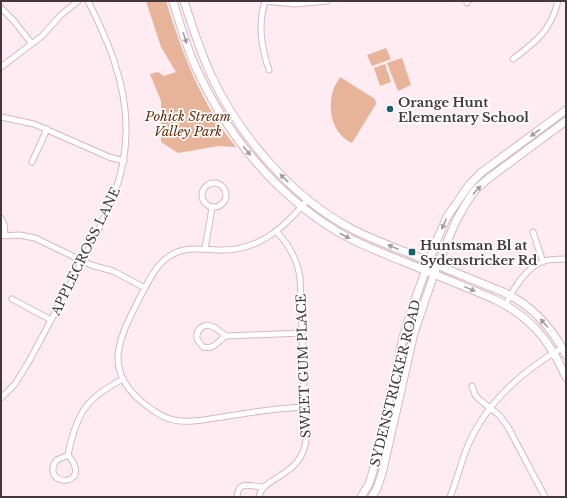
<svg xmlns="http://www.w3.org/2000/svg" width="567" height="498" viewBox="0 0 567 498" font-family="'Libre Baskerville',serif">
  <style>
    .green { fill: #e7b499 }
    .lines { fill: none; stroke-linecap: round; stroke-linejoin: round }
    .street-casing { stroke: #d7b8c4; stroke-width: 7 }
    .secondary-casing { stroke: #d7b8c4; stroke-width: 9 }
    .street { stroke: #fff; stroke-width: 5 }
    .secondary { stroke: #fff; stroke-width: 7 }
    .oneway { fill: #a29c9e }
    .poi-dot { fill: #196170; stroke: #fefefe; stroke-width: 1.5 }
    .labels { text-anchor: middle; stroke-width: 3.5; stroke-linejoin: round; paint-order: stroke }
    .poi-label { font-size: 13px; font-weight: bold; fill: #44383c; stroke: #fefefe; text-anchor: start }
    .park-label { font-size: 13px; font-style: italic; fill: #642e09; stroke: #fefefe }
    .street-label { font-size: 13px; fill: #44383c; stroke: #fefefe }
  </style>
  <rect width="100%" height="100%" fill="#ffebf2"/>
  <!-- green -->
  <path class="green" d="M146,1H166C182,53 201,104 236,147L219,146L178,153L161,142V101L150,74L158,72L164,76L176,72L161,47Z
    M386,48L391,59L372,66L367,55Z
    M402,58L411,85L398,91L387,63Z
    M385,64L391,82L380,86L374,68Z
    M340,77L375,99L376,104L352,143C333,134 327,111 333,91C334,86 338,81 340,77Z"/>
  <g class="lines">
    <!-- street casing -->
    <g class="street-casing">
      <path id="street" d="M264,1L295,4L327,1
        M265,1C258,25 261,46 269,70
        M467,3L468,1
        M1,8L14,21L32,44
        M513,59C537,41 551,30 558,1
        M1,67L42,36L61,15L78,1
        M1,117L34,124L109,157L124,161
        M32,162L47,129
        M202 195a12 12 0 1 1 24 0a12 12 0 1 1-24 0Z
        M1,218L4,224L5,235
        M533,232L543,262
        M1,236L19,235L35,238L91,265L113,271L145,288
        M205,249L212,208
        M12,299L51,320
        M506,304C514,288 526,267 544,261C551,259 559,259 566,259
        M207,325L214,327L226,336C217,341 215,350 203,347L197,339C196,332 199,327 207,325Z
        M226,336L302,333
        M472,386L475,395L480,400L499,415L508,427L545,497
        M1,398L15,384L28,363C45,332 61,301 78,269C102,223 127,182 126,128C126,82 108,41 88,1
        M305,407C281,408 259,411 236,415C216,417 189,425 170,419C159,416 150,408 142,402C102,369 120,337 139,299C147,285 154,267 168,257C184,246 199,249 217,250C258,252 284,228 308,199
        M68,455C92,484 51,487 53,469C53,466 55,462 57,460C60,458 65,457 68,455C76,414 86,398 123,379
        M237,497C238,479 252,487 263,487
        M259,497C261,477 302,477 306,440L300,277C297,259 289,245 277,232
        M450,497C457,480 461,462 468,445C487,402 522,371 562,348"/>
    </g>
    <!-- secondary casing -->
    <g class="secondary-casing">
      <path id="secondary" d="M173,1C179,21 185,42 193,61C223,130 273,193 338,232C358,244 380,252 402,261C432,273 463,286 494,299C531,317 550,341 566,377
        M184,1C192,26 200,51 211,75C239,135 292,198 352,229C371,239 391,246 411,254C441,267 472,279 503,292C532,305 552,328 566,355
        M361,497L369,484L373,471L404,334L412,308L436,242L447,217L469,185L482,172L566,110
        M372,497L377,488L382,474L414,333L434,274L455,223L465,205L475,190L489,178L566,121"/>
    </g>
    <!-- street -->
    <use href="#street" class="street"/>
    <!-- secondary -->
    <use href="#secondary" class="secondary"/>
  </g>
  <!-- one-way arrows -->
  <defs><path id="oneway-solid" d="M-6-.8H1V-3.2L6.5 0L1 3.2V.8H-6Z"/></defs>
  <g class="oneway">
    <use href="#oneway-solid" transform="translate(185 38) rotate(71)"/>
    <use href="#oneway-solid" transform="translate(535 133) rotate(144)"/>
    <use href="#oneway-solid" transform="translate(247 151) rotate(51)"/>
    <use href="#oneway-solid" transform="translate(284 178) rotate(-136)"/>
    <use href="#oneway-solid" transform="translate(477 190) rotate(-47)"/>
    <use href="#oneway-solid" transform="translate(444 224) rotate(113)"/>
    <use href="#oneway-solid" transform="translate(345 236) rotate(28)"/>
    <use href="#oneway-solid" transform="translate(393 247) rotate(-158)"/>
    <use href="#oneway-solid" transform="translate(470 289) rotate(22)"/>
    <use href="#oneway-solid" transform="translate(544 323) rotate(-132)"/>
  </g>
  <!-- markers -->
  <g class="poi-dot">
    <circle cx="390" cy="109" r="4"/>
    <rect x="408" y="248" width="8" height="8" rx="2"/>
  </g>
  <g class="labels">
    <!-- poi labels -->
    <g class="poi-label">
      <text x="398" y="107">Orange Hunt<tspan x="398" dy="15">Elementary School</tspan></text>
      <text x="420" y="250">Huntsman Bl at<tspan x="420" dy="15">Sydenstricker Rd</tspan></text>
    </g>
    <!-- park labels -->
    <g class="park-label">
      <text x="188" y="121">Pohick Stream<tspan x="188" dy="15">Valley Park</tspan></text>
    </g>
    <!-- street labels -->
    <g class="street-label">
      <text transform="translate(85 251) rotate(-64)" y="5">APPLECROSS LANE</text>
      <text transform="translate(303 366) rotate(-92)" y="5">SWEET GUM PLACE</text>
      <text transform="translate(395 383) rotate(-76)" y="5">SYDENSTRICKER ROAD</text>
    </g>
  </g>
  <!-- border -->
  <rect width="567" height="498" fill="none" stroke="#44383c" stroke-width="4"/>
</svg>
